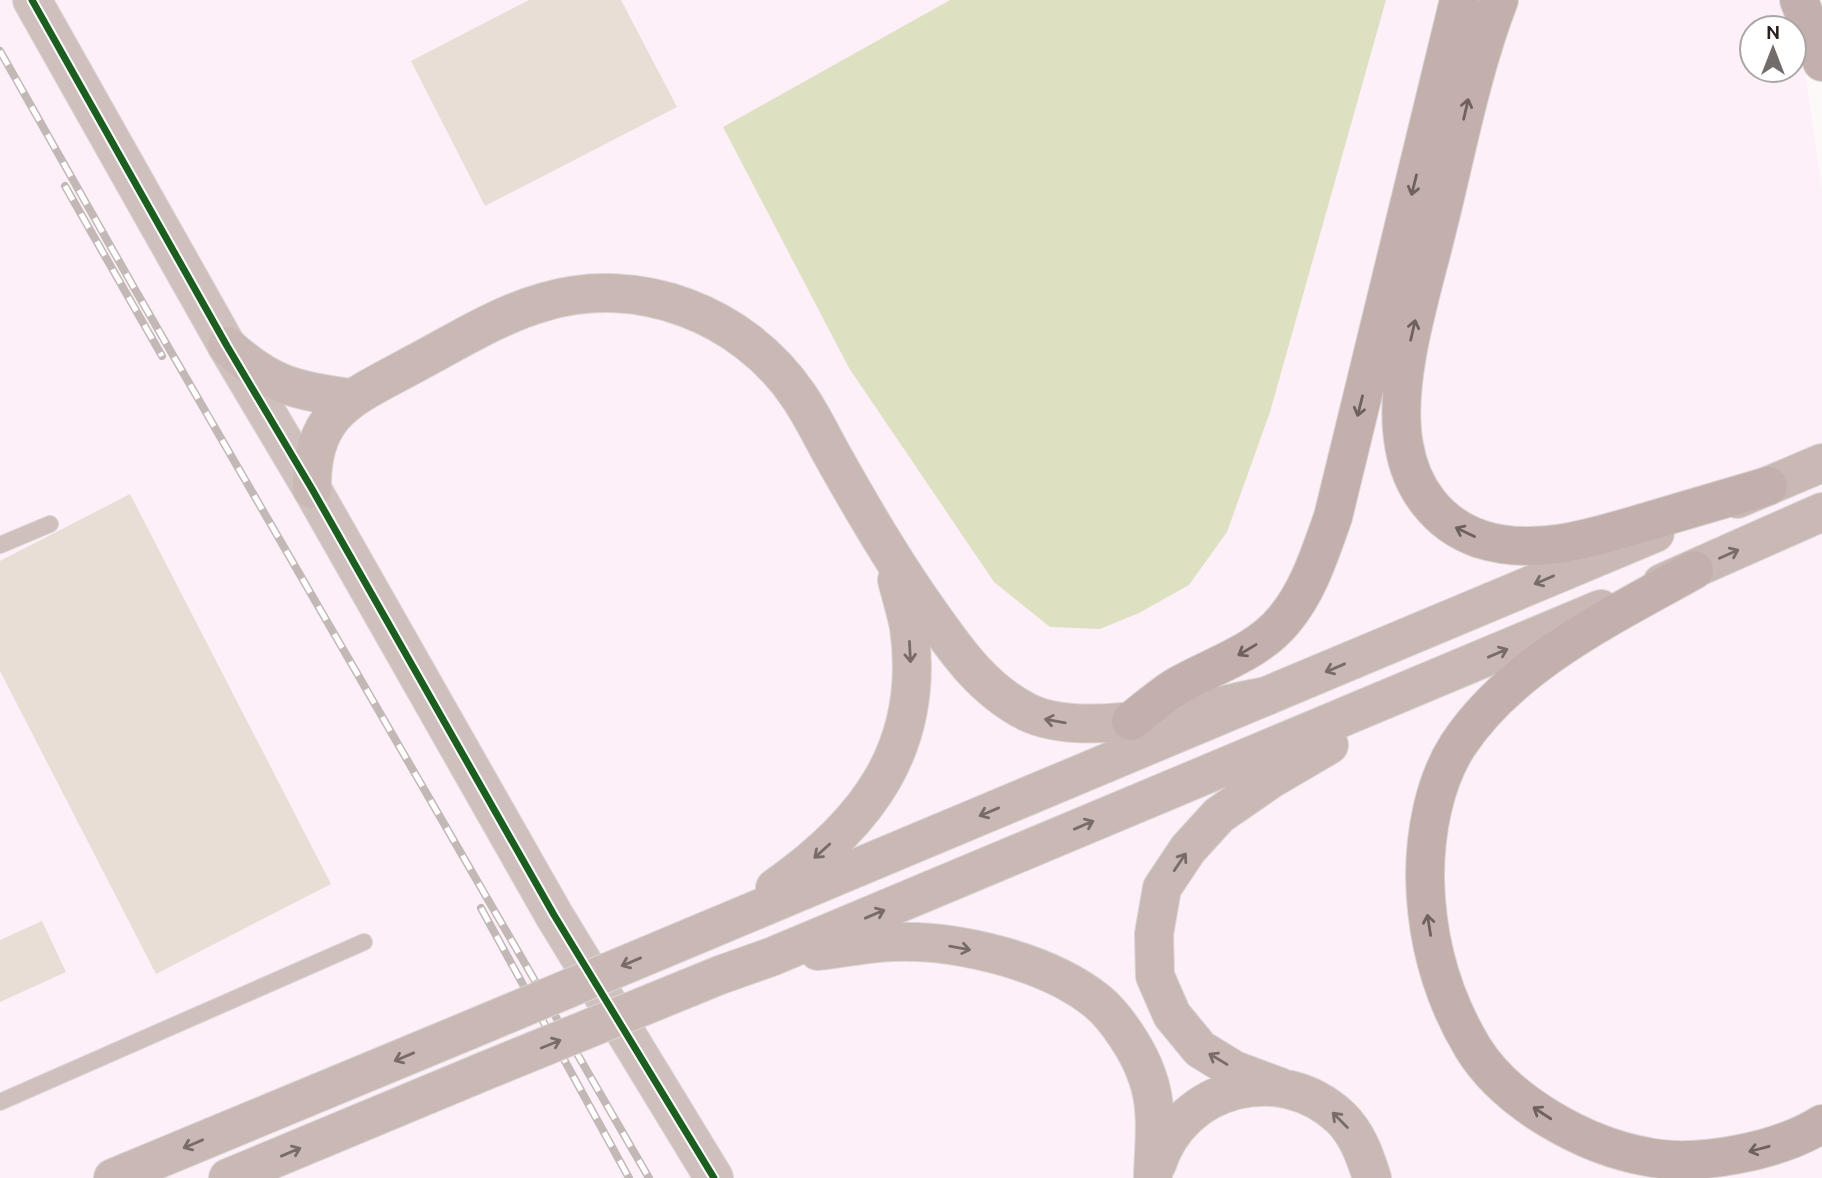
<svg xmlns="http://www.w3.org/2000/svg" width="1822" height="1178" viewBox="0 0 1822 1178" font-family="Ubuntu,sans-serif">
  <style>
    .industrial { fill: #fdf0f8; fill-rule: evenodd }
    .forest { fill: #dde1c2 }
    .building { fill: #e8ded5 }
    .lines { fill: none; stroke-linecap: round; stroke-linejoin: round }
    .service-casing { stroke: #d9d6d6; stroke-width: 18 }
    .tertiary-casing { stroke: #d9d6d6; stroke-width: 40 }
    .primary-casing { stroke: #d9d6d6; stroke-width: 40 }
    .motorway-casing { stroke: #d9d6d6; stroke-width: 40 }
    .service { stroke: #d0c0bd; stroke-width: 16 }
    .tertiary { stroke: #d0c0bd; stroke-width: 38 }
    .primary { stroke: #c9b8b4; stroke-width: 38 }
    .motorway { stroke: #c3b0ad; stroke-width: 38 }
    .rail-casing { stroke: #c2b9b7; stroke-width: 8 }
    .rail { stroke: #fff; stroke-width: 5; stroke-dasharray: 16; stroke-linecap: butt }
    .primary-bridge-casing { stroke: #d9d6d6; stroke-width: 40; stroke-linecap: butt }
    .primary-bridge { stroke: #c9b8b4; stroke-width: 38 }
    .cycleway-casing { stroke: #fff; stroke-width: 11 }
    .cycleway { stroke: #1b5e20; stroke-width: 7 }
    .oneway { stroke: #6e615e }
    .oneway2 { stroke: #786c69 }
  </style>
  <rect width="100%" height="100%" fill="#fcf9f8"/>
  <!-- industrial -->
  <path class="industrial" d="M0,0H1795L1822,189V1178H0ZM1752,28H1794V70H1752Z"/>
  <!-- forest -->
  <path class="forest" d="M950,0H1386L1270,412L1227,532L1189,585L1139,613L1100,629L1050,627L994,582L849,368L723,127Z"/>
  <!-- building -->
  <path class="building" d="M529,0H621L677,107L485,206L411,61Z
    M130,494L331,884L156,974L0,671V561Z
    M42,921L66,972L0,1002V940Z"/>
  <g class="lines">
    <!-- service casing -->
    <g class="service-casing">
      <path id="service" d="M0,545L50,524
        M0,1102L364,942"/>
    </g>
    <!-- tertiary casing -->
    <g class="tertiary-casing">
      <path id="tertiary" d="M32,0L227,346L312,489L554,915L714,1178"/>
    </g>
    <!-- primary casing -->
    <g class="primary-casing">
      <path id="primary" d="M227,346C270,385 295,391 351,398
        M312,489C310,410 354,397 414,364C456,342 498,315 544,302C638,274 743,314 798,395C812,415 823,439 835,460C863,510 891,558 924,605C953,646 980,688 1027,712C1086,741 1203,708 1267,696
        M1737,499L1822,463
        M1662,583L1822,512
        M775,888C868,823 926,746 909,627C906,612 901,596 897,580
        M694,936L1655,533
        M818,951C843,948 868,943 892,942C955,939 1048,961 1098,1002C1117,1018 1139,1052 1147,1076C1159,1108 1154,1143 1153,1176
        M720,975L771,957L1601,609
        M1280,1087L1234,1070L1200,1049L1172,1015L1155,976L1154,934L1162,888L1188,849L1219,815L1271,779L1329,745
        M1157,1164C1182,1086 1280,1061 1340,1117C1357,1133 1365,1156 1372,1178
        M113,1178L467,1031
        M228,1178L487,1070"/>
    </g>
    <!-- motorway casing -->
    <g class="motorway-casing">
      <path id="motorway" d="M1499,0C1471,73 1457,150 1438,226C1423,289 1392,380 1404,445C1411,488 1437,524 1480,539C1539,558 1600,535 1656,519C1693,508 1731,497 1768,486
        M1799,0L1822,62
        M1694,570C1612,616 1511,664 1458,745C1434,782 1425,833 1425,877C1426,938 1441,995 1473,1048C1507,1103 1585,1146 1648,1157C1698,1167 1779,1151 1822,1124
        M1131,721C1145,710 1159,698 1174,688C1211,666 1256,654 1284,620C1309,590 1320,553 1333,517L1459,0"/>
    </g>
    <!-- service -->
    <use href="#service" class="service"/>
    <!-- tertiary -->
    <use href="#tertiary" class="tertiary"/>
    <!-- primary -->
    <use href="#primary" class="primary"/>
    <!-- motorway -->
    <use href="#motorway" class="motorway"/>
    <!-- rail casing -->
    <g class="rail-casing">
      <path id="rail" d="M0,51L137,293L649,1178
        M65,186L162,356
        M481,908L629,1178"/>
    </g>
    <!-- rail -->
    <use href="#rail" class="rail"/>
    <!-- primary-bridge casing -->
    <g class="primary-bridge-casing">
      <path id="primary-bridge" d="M467,1031L694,936
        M487,1070L720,975"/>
    </g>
    <!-- primary-bridge -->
    <use href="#primary-bridge" class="primary-bridge"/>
    <!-- cycleway casing -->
    <g class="cycleway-casing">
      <path id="cycleway" d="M32,0L227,346L312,489L554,915L714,1178"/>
    </g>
    <!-- cycleway -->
    <use href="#cycleway" class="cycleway"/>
  </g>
  <!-- one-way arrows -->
  <defs><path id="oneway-shaft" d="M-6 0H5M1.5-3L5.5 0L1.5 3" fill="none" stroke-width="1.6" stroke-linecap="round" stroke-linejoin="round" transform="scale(1.75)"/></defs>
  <g class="oneway">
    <use href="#oneway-shaft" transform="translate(1466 109) rotate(-77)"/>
    <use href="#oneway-shaft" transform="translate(1414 185) rotate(104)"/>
    <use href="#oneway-shaft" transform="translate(1413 330) rotate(-77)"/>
    <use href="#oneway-shaft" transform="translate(1360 406) rotate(104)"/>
    <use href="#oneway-shaft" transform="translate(1465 532) rotate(-154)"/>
    <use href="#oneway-shaft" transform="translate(1247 650) rotate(149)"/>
    <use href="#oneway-shaft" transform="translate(1429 925) rotate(-99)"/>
    <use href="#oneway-shaft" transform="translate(1542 1113) rotate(-147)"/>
    <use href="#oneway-shaft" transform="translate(1759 1149) rotate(165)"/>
  </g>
  <g class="oneway2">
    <use href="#oneway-shaft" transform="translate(1729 554) rotate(-24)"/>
    <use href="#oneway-shaft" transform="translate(1544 580) rotate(157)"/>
    <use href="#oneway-shaft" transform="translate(910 652) rotate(87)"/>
    <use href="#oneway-shaft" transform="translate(1498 653) rotate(-23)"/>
    <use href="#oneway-shaft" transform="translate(1335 668) rotate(157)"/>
    <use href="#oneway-shaft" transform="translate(1055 721) rotate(-170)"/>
    <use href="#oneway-shaft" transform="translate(989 812) rotate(157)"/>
    <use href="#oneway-shaft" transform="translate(1084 825) rotate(-23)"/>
    <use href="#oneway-shaft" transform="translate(822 851) rotate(138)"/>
    <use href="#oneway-shaft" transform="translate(1180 862) rotate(-56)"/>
    <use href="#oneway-shaft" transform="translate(875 914) rotate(-23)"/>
    <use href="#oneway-shaft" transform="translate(960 948) rotate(10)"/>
    <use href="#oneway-shaft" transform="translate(631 962) rotate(157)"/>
    <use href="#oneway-shaft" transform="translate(551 1044) rotate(-22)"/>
    <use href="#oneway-shaft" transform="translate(404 1057) rotate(157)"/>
    <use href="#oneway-shaft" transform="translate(1218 1059) rotate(-149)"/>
    <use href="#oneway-shaft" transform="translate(1340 1120) rotate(-135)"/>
    <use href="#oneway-shaft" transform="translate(193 1144) rotate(157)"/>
    <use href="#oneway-shaft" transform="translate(291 1152) rotate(-23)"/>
  </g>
  <!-- north arrow -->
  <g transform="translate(1773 49)"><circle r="33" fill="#ffffff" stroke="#a9a6a5" stroke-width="2"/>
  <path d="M0-5L12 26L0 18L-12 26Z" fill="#726d6a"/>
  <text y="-10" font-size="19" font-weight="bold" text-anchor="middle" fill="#28211e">N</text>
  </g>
</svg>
